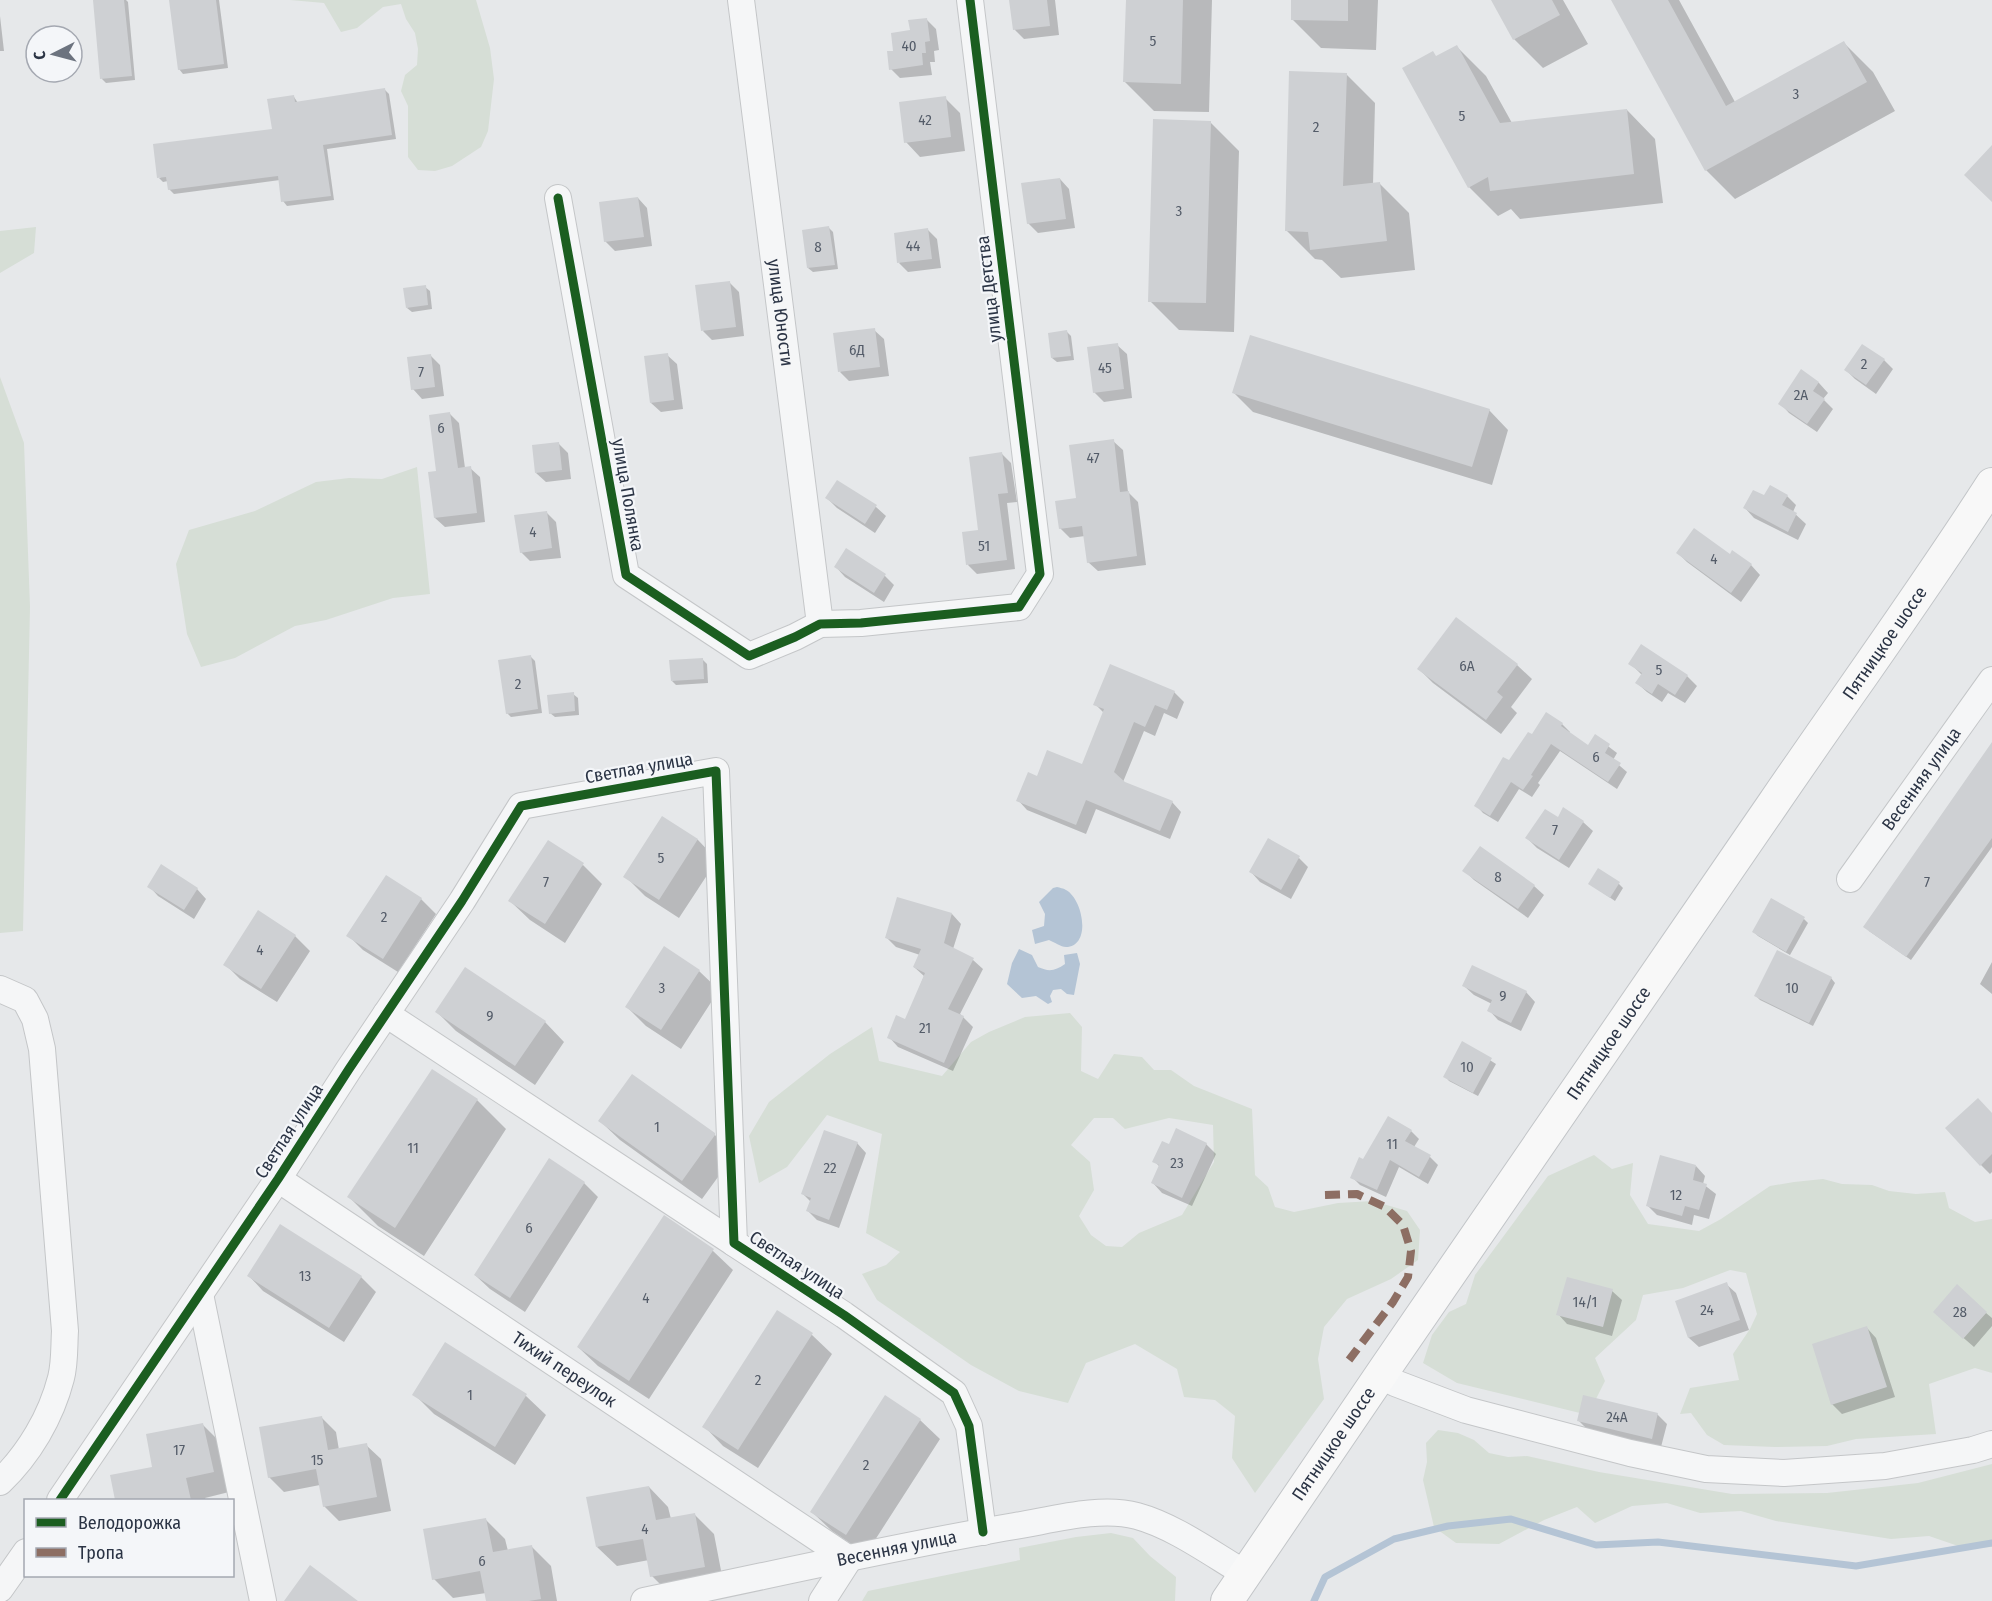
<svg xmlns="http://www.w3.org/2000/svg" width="1992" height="1601" viewBox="0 0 1992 1601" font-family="'Fira Sans Condensed',sans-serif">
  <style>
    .green { fill: #d6ded6; fill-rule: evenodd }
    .water { fill: #b4c4d5 }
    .shadow { fill: #0003 }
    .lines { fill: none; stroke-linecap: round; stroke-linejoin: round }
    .stream { stroke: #b4c4d5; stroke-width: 7 }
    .building { fill: #ced0d3 }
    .minor-casing { stroke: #c4c6c8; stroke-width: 28 }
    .major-casing { stroke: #c2c5c8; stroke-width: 34 }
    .minor { stroke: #f5f6f7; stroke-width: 26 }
    .major { stroke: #f8f8f8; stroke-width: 32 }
    .quiet { stroke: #8d6e63; stroke-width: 8; stroke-dasharray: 15 8; stroke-linecap: butt }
    .cycleway-casing { stroke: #f4f6f9; stroke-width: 13 }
    .cycleway { stroke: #1b5e20; stroke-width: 9 }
    .labels { text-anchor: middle; stroke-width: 4.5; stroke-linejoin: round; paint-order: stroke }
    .number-label { font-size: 15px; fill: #545c69 }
    .street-label { font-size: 18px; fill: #2b3445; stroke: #f4f6f9 }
  </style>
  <rect width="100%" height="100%" fill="#e6e8ea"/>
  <!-- green -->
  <path class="green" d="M290,0H476L490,48L494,79L488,131L481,147L452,166L435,171L418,170L408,157V106L401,91L405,75L417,65L418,49L415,33L406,19L401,4L383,7L357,28L341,32L324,3Z
    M36,227L34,253L0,273V231Z
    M0,377L24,443L30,607L23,931L0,933Z
    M417,467L430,594L393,598L326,620L295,626L235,658L201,667L187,634L176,564L189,530L255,511L316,482L349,478L382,479Z
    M1070,1013L1082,1027L1081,1071L1098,1079L1114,1054L1142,1057L1154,1070H1171L1194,1086L1252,1109L1255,1175L1268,1187L1275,1207L1294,1212L1338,1203L1373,1201L1407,1211L1420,1230L1418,1260L1391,1279L1347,1299L1324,1327L1318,1359L1324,1399L1255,1493L1232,1458L1235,1416L1215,1400L1184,1397L1177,1369L1135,1344L1086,1363L1068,1403L1019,1391L971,1365L877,1300L862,1274L886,1265L900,1252L866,1233L882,1134L827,1115L787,1167L759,1183L749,1136L769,1102L830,1054L872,1027L879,1061L942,1076L971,1042L989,1032L1025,1017ZM1094,1118H1113L1125,1129L1169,1118L1213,1125L1214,1162L1182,1215L1139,1233L1122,1247L1106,1246L1091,1235L1079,1216L1094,1190L1090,1162L1071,1145Z
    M1594,1155L1612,1169L1633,1163L1630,1195L1648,1224L1699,1231L1721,1219L1770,1186L1794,1182L1823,1179L1842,1184L1872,1185L1889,1191L1916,1194L1945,1192L1949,1208L1975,1222L1992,1219V1373L1975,1368L1929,1384L1936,1434L1856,1439L1827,1446L1775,1447L1724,1445L1707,1435L1691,1413L1680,1414L1690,1388L1739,1380L1733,1354L1750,1329L1757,1314L1746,1273L1730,1270L1683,1288L1643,1295L1636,1320L1595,1358L1605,1381L1588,1415L1457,1383L1423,1363L1432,1335L1449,1312L1466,1304L1475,1275L1548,1176Z
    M1438,1430L1458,1433L1474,1440L1489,1453L1508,1457L1527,1456L1599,1472L1732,1494L1827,1493L1918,1483L1992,1464V1547L1964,1548L1929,1536L1891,1539L1776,1521L1741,1511L1700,1513L1667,1503L1632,1506L1595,1523L1577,1507L1544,1520L1499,1544L1456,1543L1434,1527L1423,1480L1427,1462L1426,1443Z
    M1111,1533L1133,1538L1150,1556L1176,1577L1175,1601H862L868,1591L1020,1560L1019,1548L1076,1537Z"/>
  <!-- water -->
  <path class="water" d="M1057,887C1060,888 1063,888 1066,890C1083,899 1092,946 1066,947C1061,947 1054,942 1049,940L1035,944L1032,930L1044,926L1045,914L1039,902L1053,888Z
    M1019,949L1032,955L1038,967C1049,972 1055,971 1065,964L1064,955L1077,953L1080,964L1074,995L1067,994L1061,989L1053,990L1050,996L1052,1002L1048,1004L1036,996L1022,998L1007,984L1012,963Z"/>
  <!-- shadow -->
  <path class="shadow" d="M95,0H126L128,2L135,80L106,83L102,79Z
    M171,0H219L228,68L183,74L179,69Z
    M1011,0H1055L1059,35L1024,39L1015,30Z
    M1127,0H1212L1209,112L1154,111L1125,82Z
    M1293,0H1378L1376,50L1321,48L1292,19Z
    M1493,0H1563L1588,44L1543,68L1514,39Z
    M1613,0H1679L1735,102L1844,43L1873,72L1895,111L1735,199L1706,170Z
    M0,16L4,51H0Z
    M926,19L936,29L939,50L934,51L935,62H930L932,75L900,78L891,69L895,52L911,32Z
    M1457,47L1486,76L1512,123L1627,110L1655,139L1663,203L1520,219L1511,209L1498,216L1469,187L1437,57Z
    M1346,74L1375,103L1373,185L1380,184L1409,213L1415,270L1341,278L1322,260L1315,259L1286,230Z
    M385,90L389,94L396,139L327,149L334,200L287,206L283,201L280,180L174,194L169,189L168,181L163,182L159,178L273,131L294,97L298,103Z
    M945,98L960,113L965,151L920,157L906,142Z
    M1210,122L1239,151L1234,332L1179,330L1150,301Z
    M1060,179L1069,189L1075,228L1038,233L1028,223Z
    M638,198L647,208L652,246L615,251L605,241Z
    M829,228L833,232L838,269L813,272L808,268Z
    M928,230L937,239L941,268L908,272L899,263Z
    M729,282L739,292L744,336L712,340L703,331Z
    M425,287L430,291L432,309L412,312L407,308Z
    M874,330L884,339L889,376L849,381L840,372Z
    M1067,332L1071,336L1074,360L1057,362L1052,358Z
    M1117,345L1127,354L1132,398L1104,402L1094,392Z
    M667,355L677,364L683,409L661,412L651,403Z
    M431,356L440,365L444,396L422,399L413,389Z
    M1884,360L1893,369L1876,394L1855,379L1846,370Z
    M1801,371L1819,383L1828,393L1823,399L1833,409L1817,432L1789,413L1780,403Z
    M1234,393L1489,410L1508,430L1492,485L1253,412Z
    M450,414L459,423L465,468H470L480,477L485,522L445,527L435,518L438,472Z
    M1113,441L1123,450L1128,492L1138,502L1146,565L1098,571L1088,562L1085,536L1070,538L1060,528Z
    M558,443L568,453L571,479L546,482L536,473Z
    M1002,454L1011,463L1017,502L1007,503L1015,569L977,574L968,565L980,531Z
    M838,482L876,507L886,516L875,533L837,508L827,498Z
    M1787,496L1796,505L1793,512L1806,524L1798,540L1754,518L1745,508L1765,497Z
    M546,512L556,522L561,558L530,561L521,552Z
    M1678,553L1751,565L1760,575L1741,602L1687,562Z
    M836,567L885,576L894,585L884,602L845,577Z
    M531,657L535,661L542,713L511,717L507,713Z
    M703,660L707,664L708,683L676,685L672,681Z
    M1630,663L1687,676L1697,686L1685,703L1668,693L1662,702L1647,692L1637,683L1642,675Z
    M1517,665L1532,679L1511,707L1517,713L1501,734L1433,683L1419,669Z
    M1174,692L1184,702L1177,719L1164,713L1155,736L1144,731L1123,782L1172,802L1181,812L1170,839L1096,809L1086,834L1027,810L1018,800L1038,778L1083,766L1104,713L1095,704Z
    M573,694L578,698L579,715L555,717L550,713Z
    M1562,724L1570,732L1569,734L1589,748L1596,737L1617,753L1613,760L1627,772L1617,789L1560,751L1538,783L1540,785L1532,797L1519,789L1498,822L1483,813L1476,805L1532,736Z
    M1992,744V847L1911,960L1869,931Z
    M663,818L698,840L717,860L679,918L645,896L625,876Z
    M1558,819L1583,822L1593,831L1569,868L1537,848L1527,838Z
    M1299,858L1308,867L1291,899L1260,882L1251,872Z
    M583,865L602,884L565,943L530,920L510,901Z
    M1464,870L1534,886L1544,895L1528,918L1474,880Z
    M1590,884H1619L1623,888L1615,901Z
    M149,886L197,889L206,899L194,919L158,896Z
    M421,899L436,914L398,972L363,950L348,935Z
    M952,914L961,924L953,949L973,960L983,969L960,1014L973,1027L953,1071L898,1047L889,1037L906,1021L924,976L914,967L920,955L896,947L887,938Z
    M1804,919L1808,923L1790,955L1758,936L1754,932Z
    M295,936L310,951L277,1002L240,979L225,964Z
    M1992,962V994L1980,984Z
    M699,971L719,990L681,1049L646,1026L627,1007Z
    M1831,978L1835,983L1813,1026L1760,1000L1756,996Z
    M1464,986L1526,992L1535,1002L1521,1031L1498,1020L1489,1010L1492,1004L1474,995Z
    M437,1012L545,1022L564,1042L535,1085L456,1031Z
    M1463,1043L1496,1064L1478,1096L1449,1081L1445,1076Z
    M477,1100L506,1129L424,1256L378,1226L349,1197Z
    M1992,1114V1172L1990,1174L1981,1165Z
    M600,1121L714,1134L734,1155L702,1199L620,1140Z
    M1177,1130L1206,1144L1216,1154L1192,1206L1162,1193L1153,1183L1160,1167L1154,1161L1170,1146Z
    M1411,1131L1419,1139L1414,1147L1430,1157L1438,1165L1428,1184L1399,1167L1386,1197L1360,1185L1352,1177L1363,1161Z
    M857,1143L866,1153L839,1228L817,1220L808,1211L811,1202L803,1194Z
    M1696,1166L1705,1176L1703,1184L1716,1194L1709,1219L1694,1215L1692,1225L1657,1215L1647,1205Z
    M584,1183L598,1197L525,1312L490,1289L475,1275Z
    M664,1217L713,1251L733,1270L649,1399L598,1366L578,1347Z
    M280,1226L361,1277L376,1292L344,1342L263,1291L249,1276Z
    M1726,1284L1736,1293L1749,1330L1699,1347L1689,1338L1677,1302Z
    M1612,1291L1622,1300L1612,1336L1567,1324L1558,1314Z
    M777,1312L812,1335L832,1354L758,1468L723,1446L704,1426Z
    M1986,1313L1992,1318V1326L1974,1347L1944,1321Z
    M1867,1328L1876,1338L1895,1397L1842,1414L1832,1404Z
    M445,1344L526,1396L546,1415L515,1465L434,1414L414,1394Z
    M1657,1414L1667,1424L1661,1447L1588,1430L1578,1420Z
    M321,1417L336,1432L339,1450L366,1445L381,1459L391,1511L339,1521L324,1506L320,1485L284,1492L269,1477Z
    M920,1420L940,1439L866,1554L832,1531L812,1512Z
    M202,1424L222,1444L233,1491L205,1498L206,1500H117L112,1476L154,1468Z
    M649,1487L668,1507L671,1519L694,1514L714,1534L724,1586L671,1595L652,1576L649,1560L617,1566L597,1547Z
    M486,1520L505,1539L508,1551L531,1546L551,1566L557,1601H487L486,1593L453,1598L434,1579Z"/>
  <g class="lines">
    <!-- stream -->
    <path class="stream" d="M1314,1601L1325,1577L1394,1539L1448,1526L1511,1519L1596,1545L1658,1542L1856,1566L1992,1543"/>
  </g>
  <!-- building -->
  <path class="building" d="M93,0H124L132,76L100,79Z
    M169,0H216L224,64L178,70Z
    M1009,0H1047L1050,26L1013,30Z
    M1126,0H1183L1181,84L1123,82Z
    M1291,0H1348V21L1291,20Z
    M1491,0H1552L1560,15L1513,40Z
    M1611,0H1668L1726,106L1844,41L1867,82L1705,171Z
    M927,18L930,41L925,42L926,53H922L923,65L889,70L887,51H893L891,33L910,30L908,20Z
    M1457,45L1500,123L1627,109L1634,174L1490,191L1488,177L1468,188L1402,68L1433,51L1436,56Z
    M1289,71L1347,73L1343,186L1380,182L1387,241L1310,250L1308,232L1285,231Z
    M385,88L392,135L323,145L331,196L281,202L278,176L168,190L166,177L157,178L153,144L272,129L267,99L294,95L295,102Z
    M946,96L951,137L904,143L899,102Z
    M1153,119L1211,121L1206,303L1148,302Z
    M1992,145V202L1964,175Z
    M1060,178L1066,219L1027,224L1021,183Z
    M638,197L644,237L604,242L599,202Z
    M829,226L835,265L807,268L802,230Z
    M928,228L932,259L897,263L894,233Z
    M730,281L736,327L701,331L695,285Z
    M426,285L428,305L406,308L403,288Z
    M875,328L880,367L838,372L833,333Z
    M1067,330L1071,356L1051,358L1048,333Z
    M1250,335L1490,409L1472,467L1232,393Z
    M1118,343L1124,389L1093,393L1087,347Z
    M1862,344L1885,359L1866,385L1844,370Z
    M668,353L674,400L650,403L644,356Z
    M431,354L435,387L411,390L407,357Z
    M1801,369L1819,382L1813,391L1825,399L1807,424L1778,404Z
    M450,412L458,468L471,466L477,513L434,518L428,472L436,471L429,415Z
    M1114,439L1120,492L1129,491L1137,556L1087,563L1082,526L1059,529L1055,501L1076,498L1069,445Z
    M559,442L562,470L535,473L532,445Z
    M1002,452L1008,493L998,494L1007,560L966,565L962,532L978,530L969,457Z
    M837,480L877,505L865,524L825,498Z
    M1770,485L1788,495L1782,505L1797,513L1788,532L1743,508L1753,490L1764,495Z
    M547,511L552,548L520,553L514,515Z
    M1694,528L1730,554L1732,550L1752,564L1731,593L1676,553Z
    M846,548L886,574L874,593L834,567Z
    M1456,617L1518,664L1497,692L1503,697L1486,720L1417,669Z
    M1641,644L1688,675L1675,695L1658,684L1652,694L1635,683L1642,673L1628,664Z
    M531,655L538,709L506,714L498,660Z
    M703,658L704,679L671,681L669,660Z
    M1110,664L1175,691L1167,710L1155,705L1145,727L1134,722L1114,772L1125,782L1173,801L1160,831L1086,800L1076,825L1016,801L1028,772L1037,776L1047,750L1082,764L1104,709L1093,705Z
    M574,692L575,711L549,714L547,695Z
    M1546,712L1563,723L1561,726L1588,745L1595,734L1610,744L1605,753L1621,763L1608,782L1551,744L1531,775L1533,776L1523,790L1511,782L1490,816L1474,806L1503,757L1509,760L1528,732L1532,734Z
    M1992,742V838L1906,957L1863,927Z
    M1563,807L1584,821L1559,860L1525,838L1545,809L1558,817Z
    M662,816L698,839L659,900L623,877Z
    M1268,838L1300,856L1281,890L1249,872Z
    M548,840L584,863L545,924L508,901Z
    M1480,846L1535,885L1518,909L1462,871Z
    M161,864L198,888L184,910L147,887Z
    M1598,868L1620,882L1610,898L1588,884Z
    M386,875L422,898L383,959L346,936Z
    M897,897L952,913L944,943L974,958L948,1009L964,1016L944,1063L887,1038L896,1015L905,1019L925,973L913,967L921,949L885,938Z
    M1771,898L1805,917L1786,952L1752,932Z
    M258,910L296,935L261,989L223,965Z
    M664,946L700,970L661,1030L625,1007Z
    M1777,950L1832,977L1809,1023L1754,996Z
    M1472,965L1527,991L1511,1023L1487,1011L1492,1000L1462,986Z
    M465,967L546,1021L515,1066L435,1012Z
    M1462,1041L1492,1058L1473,1093L1443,1077Z
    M432,1069L478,1099L395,1228L347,1197Z
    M632,1074L715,1133V1135L682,1181L598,1121Z
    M1978,1098L1992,1113V1154L1980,1166L1945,1128Z
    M1388,1116L1412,1130L1405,1141L1431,1155L1419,1177L1390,1160L1377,1190L1350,1178L1359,1157L1363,1159Z
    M1176,1128L1207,1143L1182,1198L1151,1183L1159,1165L1152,1162L1162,1141L1169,1144Z
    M824,1130L858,1142L829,1220L806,1211L811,1198L801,1194Z
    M1660,1155L1696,1165L1693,1180L1707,1184L1699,1210L1685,1206L1682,1216L1646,1206Z
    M549,1158L585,1182L510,1298L474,1275Z
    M664,1215L714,1249L629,1381L577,1347Z
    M280,1224L362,1276L329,1328L247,1276Z
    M1567,1277L1613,1289L1603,1327L1556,1315Z
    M1727,1282L1740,1320L1688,1338L1675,1301Z
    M1957,1284L1987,1312L1963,1339L1933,1312Z
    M777,1310L813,1333L738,1450L702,1427Z
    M1867,1326L1887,1387L1831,1405L1812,1344Z
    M445,1342L527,1394L495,1447L412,1395Z
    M885,1395L921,1419L846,1535L810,1512Z
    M1583,1395L1658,1413L1652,1439L1577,1421Z
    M322,1416L328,1450L367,1443L377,1497L323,1507L316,1469L268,1478L259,1427Z
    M203,1423L214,1472L186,1478L191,1500H115L110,1475L152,1467L146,1434Z
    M649,1486L656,1520L695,1513L705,1567L650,1577L643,1539L596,1547L586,1497Z
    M486,1518L493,1552L532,1545L541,1599L529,1601H486L480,1571L432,1580L423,1529Z
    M310,1565L358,1601H284Z"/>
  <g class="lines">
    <!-- minor casing -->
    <g class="minor-casing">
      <g id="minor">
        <path id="s1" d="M741,0L820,624"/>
        <path d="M558,198L626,575L749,656L795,637L820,624L861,623L1019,607L1040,574L970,0"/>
        <path id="s2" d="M1850,879L1992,680"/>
        <path d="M0,989L25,1000L35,1019L42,1049L65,1331C64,1346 65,1363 61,1378C51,1417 29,1454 0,1482"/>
        <path d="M386,1014L734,1243"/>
        <path id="s3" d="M278,1179L849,1559L822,1601"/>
        <path d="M200,1294L263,1601"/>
        <path d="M1380,1375L1395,1383L1466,1410L1630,1453L1706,1469L1784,1473L1885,1466L1973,1450L1992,1444"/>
        <path d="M60,1500L278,1179L349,1069L462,901L521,806L716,771L734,1243L844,1315L954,1393L969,1426L983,1532"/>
        <path d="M0,1589L26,1552"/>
        <path id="s4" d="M644,1601C767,1576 891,1547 1015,1526C1052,1520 1100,1506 1137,1516C1174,1526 1212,1554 1246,1574"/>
      </g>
    </g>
    <!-- major casing -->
    <g class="major-casing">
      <g id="major">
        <path id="s5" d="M1227,1601C1407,1334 1591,1070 1773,804C1846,697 1922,593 1992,484"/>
      </g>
    </g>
    <!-- minor -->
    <use href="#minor" class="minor"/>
    <!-- major -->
    <use href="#major" class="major"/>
    <!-- quiet -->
    <path class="quiet" d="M1325,1195L1357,1194L1385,1207L1403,1225L1411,1251L1408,1277L1393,1302L1349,1360"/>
    <!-- cycleway casing -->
    <g class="cycleway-casing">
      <path id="cycleway" d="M558,198L626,575L749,656L795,637L820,624L861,623L1019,607L1040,574L970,0
        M60,1500L278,1179L349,1069L462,901L521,806L716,771L734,1243L844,1315L954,1393L969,1426L983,1532"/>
    </g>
    <!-- cycleway -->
    <use href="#cycleway" class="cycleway"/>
  </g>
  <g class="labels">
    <!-- number labels -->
    <g class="number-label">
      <text x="1153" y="46">5</text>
      <text x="909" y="51">40</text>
      <text x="1796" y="99">3</text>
      <text x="1462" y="121">5</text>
      <text x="925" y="125">42</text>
      <text x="1316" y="132">2</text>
      <text x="1179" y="216">3</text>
      <text x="913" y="251">44</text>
      <text x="818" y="252">8</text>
      <text x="857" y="355">6Д</text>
      <text x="1864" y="369">2</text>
      <text x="1105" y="373">45</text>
      <text x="421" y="377">7</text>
      <text x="1801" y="400">2А</text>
      <text x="441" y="433">6</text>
      <text x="1093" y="463">47</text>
      <text x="533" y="537">4</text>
      <text x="984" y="551">51</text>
      <text x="1714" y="564">4</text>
      <text x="1467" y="671">6А</text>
      <text x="1659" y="675">5</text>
      <text x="518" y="689">2</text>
      <text x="1596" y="762">6</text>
      <text x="1555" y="835">7</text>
      <text x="661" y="863">5</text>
      <text x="1498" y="882">8</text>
      <text x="546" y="887">7</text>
      <text x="1927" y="887">7</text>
      <text x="384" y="922">2</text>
      <text x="260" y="955">4</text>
      <text x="662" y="993">3</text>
      <text x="1792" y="993">10</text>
      <text x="1503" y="1001">9</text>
      <text x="490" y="1021">9</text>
      <text x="925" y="1033">21</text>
      <text x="1467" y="1072">10</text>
      <text x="657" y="1132">1</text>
      <text x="1392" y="1149">11</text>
      <text x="413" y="1153">11</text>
      <text x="1177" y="1168">23</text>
      <text x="830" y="1173">22</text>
      <text x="1676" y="1200">12</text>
      <text x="529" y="1233">6</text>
      <text x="305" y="1281">13</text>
      <text x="646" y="1303">4</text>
      <text x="1585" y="1307">14/1</text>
      <text x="1707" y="1315">24</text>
      <text x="1960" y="1317">28</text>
      <text x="758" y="1385">2</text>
      <text x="470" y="1400">1</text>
      <text x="1617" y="1422">24А</text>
      <text x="179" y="1455">17</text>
      <text x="317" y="1465">15</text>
      <text x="866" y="1470">2</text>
      <text x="645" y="1534">4</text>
      <text x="482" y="1566">6</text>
    </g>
    <!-- street labels -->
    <g class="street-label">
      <text transform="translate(989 289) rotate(-97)" y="6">улица Детства</text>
      <text dy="6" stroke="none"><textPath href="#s1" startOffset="315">улица Юности</textPath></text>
      <text transform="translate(628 495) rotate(80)" y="6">улица Полянка</text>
      <text dy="6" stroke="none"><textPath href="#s5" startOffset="1162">Пятницкое шоссе</textPath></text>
      <text transform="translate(639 768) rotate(-10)" y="6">Светлая улица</text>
      <text dy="6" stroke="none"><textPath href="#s2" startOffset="123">Весенняя улица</textPath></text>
      <text dy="6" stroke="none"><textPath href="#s5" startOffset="676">Пятницкое шоссе</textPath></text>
      <text transform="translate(289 1131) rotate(-57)" y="6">Светлая улица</text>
      <text transform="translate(797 1265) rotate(33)" y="6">Светлая улица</text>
      <text dy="6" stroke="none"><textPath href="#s3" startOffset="344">Тихий переулок</textPath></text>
      <text dy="6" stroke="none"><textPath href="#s5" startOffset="190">Пятницкое шоссе</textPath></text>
      <text dy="6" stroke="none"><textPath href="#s4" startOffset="258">Весенняя улица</textPath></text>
    </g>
  </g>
  <!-- legend -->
  <rect x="24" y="1499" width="210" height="78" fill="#f4f6f9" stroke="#a4a8b1" stroke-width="1.5"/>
  <rect x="36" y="1518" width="30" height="9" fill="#1b5e20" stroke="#a4a8b1" stroke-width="1.5"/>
  <text x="78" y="1529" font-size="18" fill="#2b3445">Велодорожка</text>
  <rect x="36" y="1548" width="30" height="9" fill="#8d6e63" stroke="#a4a8b1" stroke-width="1.5"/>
  <text x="78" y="1559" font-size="18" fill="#2b3445">Тропа</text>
  <!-- north arrow -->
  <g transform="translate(54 54) rotate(264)"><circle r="28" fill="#f4f6f9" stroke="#a4a8b1" stroke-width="1.5"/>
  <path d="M0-4.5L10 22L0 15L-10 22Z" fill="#6c737f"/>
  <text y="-9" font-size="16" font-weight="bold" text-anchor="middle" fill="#2b3445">С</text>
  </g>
</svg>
